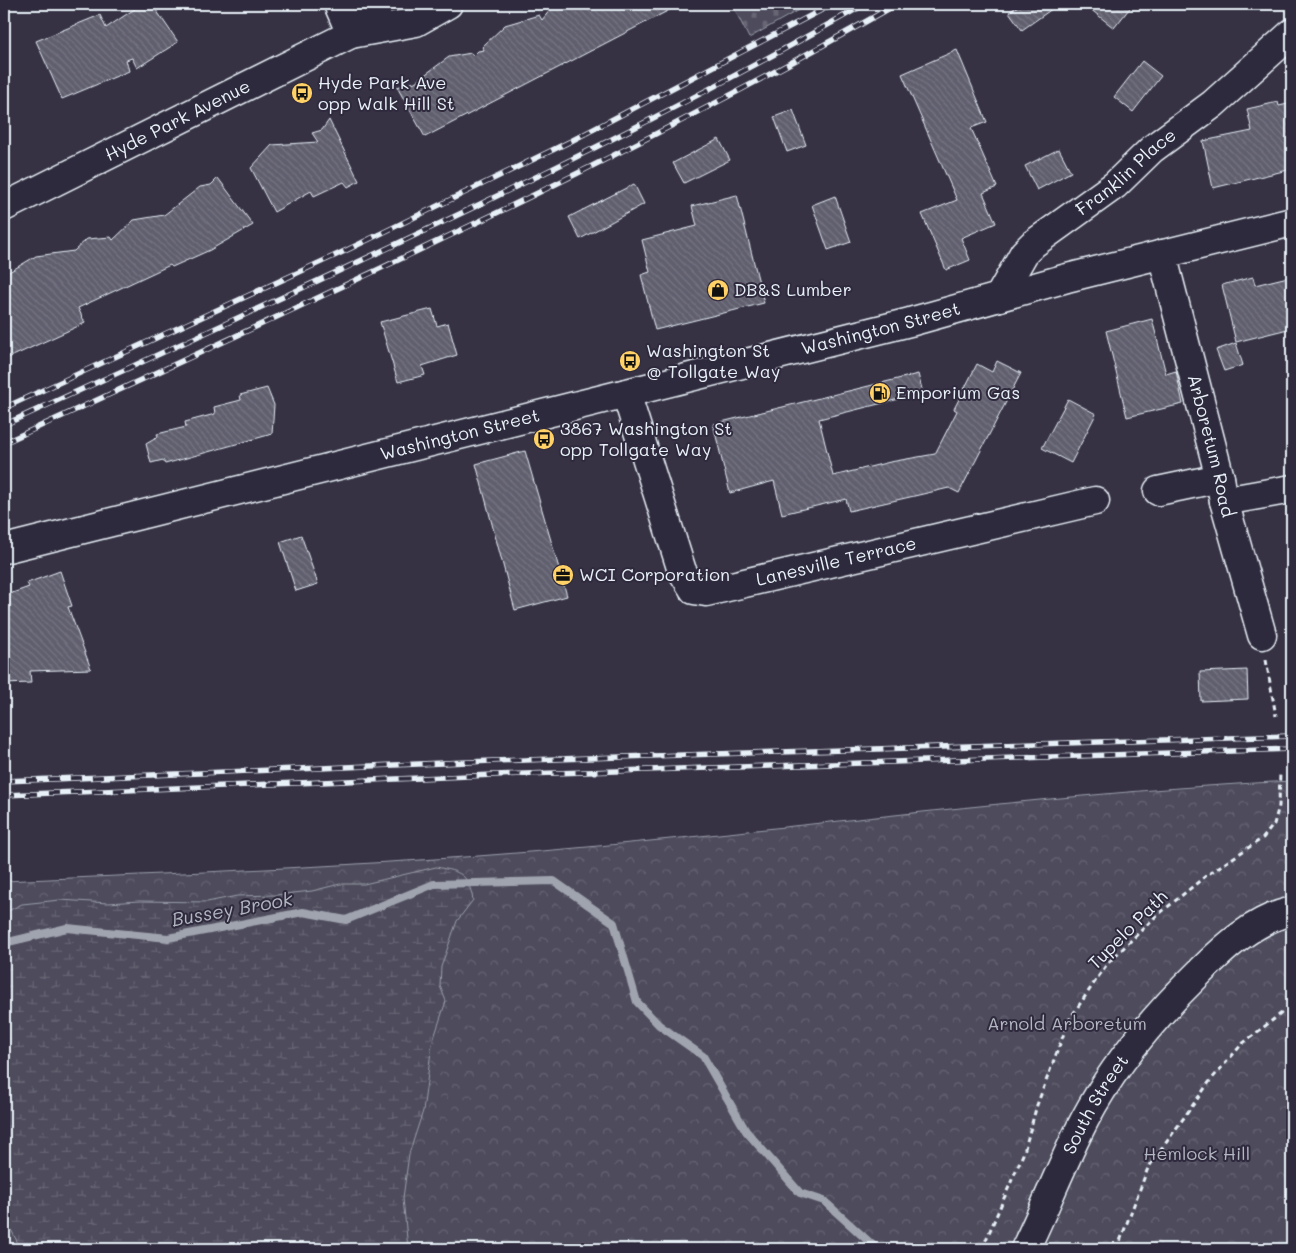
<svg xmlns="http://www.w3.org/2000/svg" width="1296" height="1253" viewBox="0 0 1296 1253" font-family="Mali,sans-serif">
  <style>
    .forest { fill: url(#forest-crowns); stroke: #9a9eaa }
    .wetland { fill: url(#wetland-marsh); stroke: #9a9eaa }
    .cemetery { fill: url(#cemetery-stones); stroke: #9a9eaa }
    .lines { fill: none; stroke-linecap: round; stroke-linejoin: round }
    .stream { stroke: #a0a4af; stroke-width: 8 }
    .building { fill: url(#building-back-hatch); stroke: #e8f1f8 }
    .minor-casing { stroke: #e8f1f8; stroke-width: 31 }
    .major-casing { stroke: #e8f1f8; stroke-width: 31 }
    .path { stroke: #e8f1f8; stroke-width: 3; stroke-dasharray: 5 4; stroke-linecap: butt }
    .minor { stroke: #2f2a3d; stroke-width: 28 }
    .major { stroke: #2f2a3d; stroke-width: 28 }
    .rail-casing { stroke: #e8f1f8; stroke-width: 5.5 }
    .rail { stroke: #2f2a3d; stroke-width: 4; stroke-dasharray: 11; stroke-linecap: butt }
    .labels { text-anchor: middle; stroke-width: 4; stroke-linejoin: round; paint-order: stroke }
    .poi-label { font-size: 18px; fill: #e8f1f8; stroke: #2f2a3d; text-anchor: start }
    .street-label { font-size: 18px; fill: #e8f1f8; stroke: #2f2a3d }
    .park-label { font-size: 18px; fill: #b2b7c1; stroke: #2f2a3d }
    .water-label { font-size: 19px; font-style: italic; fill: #b2b7c2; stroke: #2f2a3d }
  </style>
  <defs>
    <pattern id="forest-crowns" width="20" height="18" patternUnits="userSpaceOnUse" patternTransform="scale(1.25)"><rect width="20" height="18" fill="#4d4b5c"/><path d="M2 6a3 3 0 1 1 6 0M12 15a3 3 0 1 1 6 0" fill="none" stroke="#676574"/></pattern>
    <pattern id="wetland-marsh" width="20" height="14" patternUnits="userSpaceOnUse" patternTransform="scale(1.25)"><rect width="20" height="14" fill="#4d4b5c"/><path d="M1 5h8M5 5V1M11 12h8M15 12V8" fill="none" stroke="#676574"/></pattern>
    <pattern id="cemetery-stones" width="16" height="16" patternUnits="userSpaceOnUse" patternTransform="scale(1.25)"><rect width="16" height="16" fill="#4d4b5c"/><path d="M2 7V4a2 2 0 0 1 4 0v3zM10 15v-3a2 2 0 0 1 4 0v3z" fill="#676574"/></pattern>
    <pattern id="building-back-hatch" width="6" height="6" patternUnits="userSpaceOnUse" patternTransform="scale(1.25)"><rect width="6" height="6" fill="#605e6e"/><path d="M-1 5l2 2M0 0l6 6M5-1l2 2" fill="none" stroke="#777683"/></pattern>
  </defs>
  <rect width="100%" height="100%" fill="#363244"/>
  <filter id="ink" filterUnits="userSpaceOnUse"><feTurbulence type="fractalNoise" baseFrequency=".02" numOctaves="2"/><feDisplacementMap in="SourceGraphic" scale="10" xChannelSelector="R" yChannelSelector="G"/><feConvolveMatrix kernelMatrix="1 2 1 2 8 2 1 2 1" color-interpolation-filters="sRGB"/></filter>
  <g filter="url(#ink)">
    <!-- forest -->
    <path class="forest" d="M1292,781V1249H4V881C183,873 363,866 542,851C792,830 1041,793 1292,781Z"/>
    <!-- wetland -->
    <path class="wetland" d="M436,867C461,872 468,873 473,900L457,921L441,967L440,986L446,1001L432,1044L423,1111L409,1154L403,1198L408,1249H21L4,1216V913L22,904L60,900L108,903L139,901L207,902L237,896L275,895L312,891L340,884H364Z"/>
    <!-- cemetery -->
    <path class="cemetery" d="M732,4H809L749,38Z"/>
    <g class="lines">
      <!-- stream -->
      <path class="stream" d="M4,943L67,928L168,938L303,912L346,920L434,884L554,881L614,923L637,1002L659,1025L703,1056L746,1131L800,1193L824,1201L877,1249"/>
    </g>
    <!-- building -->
    <path class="building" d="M142,4H152L178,42L137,68L132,58L126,60L129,71L62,99L36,41L100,15L106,28Z
      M555,4H681L425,137L397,87L415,82L449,57L471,53L473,56L478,51L484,50L482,47L505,25L539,15L542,20Z
      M1021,4H1059L1022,30L1009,12Z
      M1084,4H1133L1114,28Z
      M957,50L987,122L971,128L997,187L983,193L996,223L961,238L970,260L946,270L922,214L957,200L902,74Z
      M1142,61L1161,76L1133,112L1114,97Z
      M1278,102L1279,106L1292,103V169L1213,188L1203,141L1252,131L1247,109Z
      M793,110L806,145L787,152L774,117Z
      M329,120L359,181L348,187L344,182L314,196L311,191L274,212L251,168L272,145L318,142L312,133L322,130Z
      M719,139L730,160L684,183L673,163Z
      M1059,149L1071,172L1037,190L1025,166Z
      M218,178L253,225L210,250L172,267L170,265L78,308L85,323L4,360V275L36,256L74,251L87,239L111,237L113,240L134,220L164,215L200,187L211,185Z
      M634,184L644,204L580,239L569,217Z
      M737,195L764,303L655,330L641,275L650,272L642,240L697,226L692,206Z
      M835,196L851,242L828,250L812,205Z
      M1292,276V328L1236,342L1222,285L1253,277L1255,285Z
      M432,309L437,326L448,323L457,355L422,366L425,375L398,382L380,322Z
      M1152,319L1166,374L1176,371L1183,404L1127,417L1106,331Z
      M1236,343L1243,365L1224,371L1216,350Z
      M997,361L1021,373L959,493L949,488L849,511L846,499L782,514L774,481L730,493L713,424L918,374L923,393L819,419L833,476L890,462L935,454L957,411L954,409L977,364L992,372Z
      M267,388L274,405L272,434L165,464L163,460L151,463L146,444L158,437L157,434L186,427L185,422L215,414L214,407L241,400L240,395Z
      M1068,399L1096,414L1071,463L1042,448Z
      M525,451L567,596L515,610L476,464Z
      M301,535L318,584L296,591L280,542Z
      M60,571L72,606L68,607L91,669L30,671L31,683L4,684V596L29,587L27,583Z
      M1247,670L1248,699L1201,701L1200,672Z"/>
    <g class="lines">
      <!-- minor casing -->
      <g class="minor-casing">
        <g id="minor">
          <path id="s1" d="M1162,254L1220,478L1224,501L1262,635"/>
          <path id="s2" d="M999,297L1024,253L1033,244L1115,185L1152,149L1213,104L1292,33"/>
          <path id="s3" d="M626,393L682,571L694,590L706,592L1095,501"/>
          <path d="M1158,491L1220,478"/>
          <path d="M1224,501L1292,489"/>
          <path id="s4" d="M1025,1249C1046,1206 1063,1161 1085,1119C1114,1064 1155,1016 1199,973C1226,946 1254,920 1292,911"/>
        </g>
      </g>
      <!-- major casing -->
      <g class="major-casing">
        <g id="major">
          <path d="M338,4L351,34"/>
          <path d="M351,34L379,4"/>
          <path id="s5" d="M4,207L351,34L416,22L448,4"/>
          <path id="s6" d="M4,549L910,322L1067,278L1292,222"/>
        </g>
      </g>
      <!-- path -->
      <path class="path" d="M1266,660L1276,716
        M982,1249L1024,1152L1037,1105L1069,1020L1107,964L1154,918L1207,875L1263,838L1274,824L1279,806L1280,772
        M1117,1249L1148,1168L1210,1081L1242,1044L1283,1012L1292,1008"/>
      <!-- minor -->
      <use href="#minor" class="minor"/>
      <!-- major -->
      <use href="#major" class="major"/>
      <!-- rail casing -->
      <g class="rail-casing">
        <path id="rail" d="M4,408L347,250L571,141L833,4
          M4,425C294,292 587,162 865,4
          M4,443C305,304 609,168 897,4
          M4,781L492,761L1292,736
          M4,795L494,775L1292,749"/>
      </g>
      <!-- rail -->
      <use href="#rail" class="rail"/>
    </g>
  </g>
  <!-- icons -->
  <defs>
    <g id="bus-disc" transform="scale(1.125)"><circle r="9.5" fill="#ffd166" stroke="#2f2a3d"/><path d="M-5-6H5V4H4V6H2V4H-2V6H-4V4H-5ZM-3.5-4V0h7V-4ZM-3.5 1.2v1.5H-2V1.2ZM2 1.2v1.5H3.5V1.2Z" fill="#111"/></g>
    <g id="shop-disc" transform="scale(1.125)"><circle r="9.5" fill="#ffd166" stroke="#2f2a3d"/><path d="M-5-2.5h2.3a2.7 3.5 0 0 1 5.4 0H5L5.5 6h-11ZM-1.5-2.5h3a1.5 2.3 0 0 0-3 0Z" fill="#111"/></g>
    <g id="fuel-disc" transform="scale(1.125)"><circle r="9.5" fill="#ffd166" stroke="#2f2a3d"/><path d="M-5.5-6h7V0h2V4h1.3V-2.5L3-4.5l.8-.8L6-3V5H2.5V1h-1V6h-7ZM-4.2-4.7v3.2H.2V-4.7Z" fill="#111"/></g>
    <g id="office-disc" transform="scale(1.125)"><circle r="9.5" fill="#ffd166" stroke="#2f2a3d"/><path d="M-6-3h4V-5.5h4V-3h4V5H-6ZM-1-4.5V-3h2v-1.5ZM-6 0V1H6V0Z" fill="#111"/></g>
  </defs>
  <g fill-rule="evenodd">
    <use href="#bus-disc" x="302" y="93"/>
    <use href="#shop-disc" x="718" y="290"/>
    <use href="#bus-disc" x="630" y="361"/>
    <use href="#fuel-disc" x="880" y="393"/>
    <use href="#bus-disc" x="544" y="439"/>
    <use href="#office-disc" x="563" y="575"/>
  </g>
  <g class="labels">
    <!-- poi labels -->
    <g class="poi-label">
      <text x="318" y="89">Hyde Park Ave<tspan x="318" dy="21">opp Walk Hill St</tspan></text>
      <text x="734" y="296">DB&amp;S Lumber</text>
      <text x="646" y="357">Washington St<tspan x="646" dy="21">@ Tollgate Way</tspan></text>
      <text x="896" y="399">Emporium Gas</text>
      <text x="560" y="435">3867 Washington St<tspan x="560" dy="21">opp Tollgate Way</tspan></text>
      <text x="579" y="581">WCI Corporation</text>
    </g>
    <!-- street labels -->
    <g class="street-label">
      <text dy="6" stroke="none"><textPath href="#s5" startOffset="194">Hyde Park Avenue</textPath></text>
      <text dy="6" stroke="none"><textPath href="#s2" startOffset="181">Franklin Place</textPath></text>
      <text dy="6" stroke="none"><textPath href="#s6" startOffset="904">Washington Street</textPath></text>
      <text dy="6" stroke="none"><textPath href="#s6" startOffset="470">Washington Street</textPath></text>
      <text dy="6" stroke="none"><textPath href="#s1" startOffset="198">Arboretum Road</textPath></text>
      <text dy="6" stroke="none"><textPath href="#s3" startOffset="355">Lanesville Terrace</textPath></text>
      <text transform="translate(1128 930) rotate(-45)" y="6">Tupelo Path</text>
      <text dy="6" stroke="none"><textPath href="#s4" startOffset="161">South Street</textPath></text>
    </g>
    <!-- park labels -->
    <g class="park-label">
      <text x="1067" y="1030">Arnold Arboretum</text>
      <text x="1197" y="1160">Hemlock Hill</text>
    </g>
    <!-- water labels -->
    <g class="water-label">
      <text transform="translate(232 909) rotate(-10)" y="7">Bussey Brook</text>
    </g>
  </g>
  <!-- margin -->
  <rect width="1296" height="1253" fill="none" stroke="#2f2a3d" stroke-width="20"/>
  <rect x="10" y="10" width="1276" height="1233" fill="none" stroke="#e8f1f8" stroke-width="2" filter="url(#ink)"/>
</svg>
